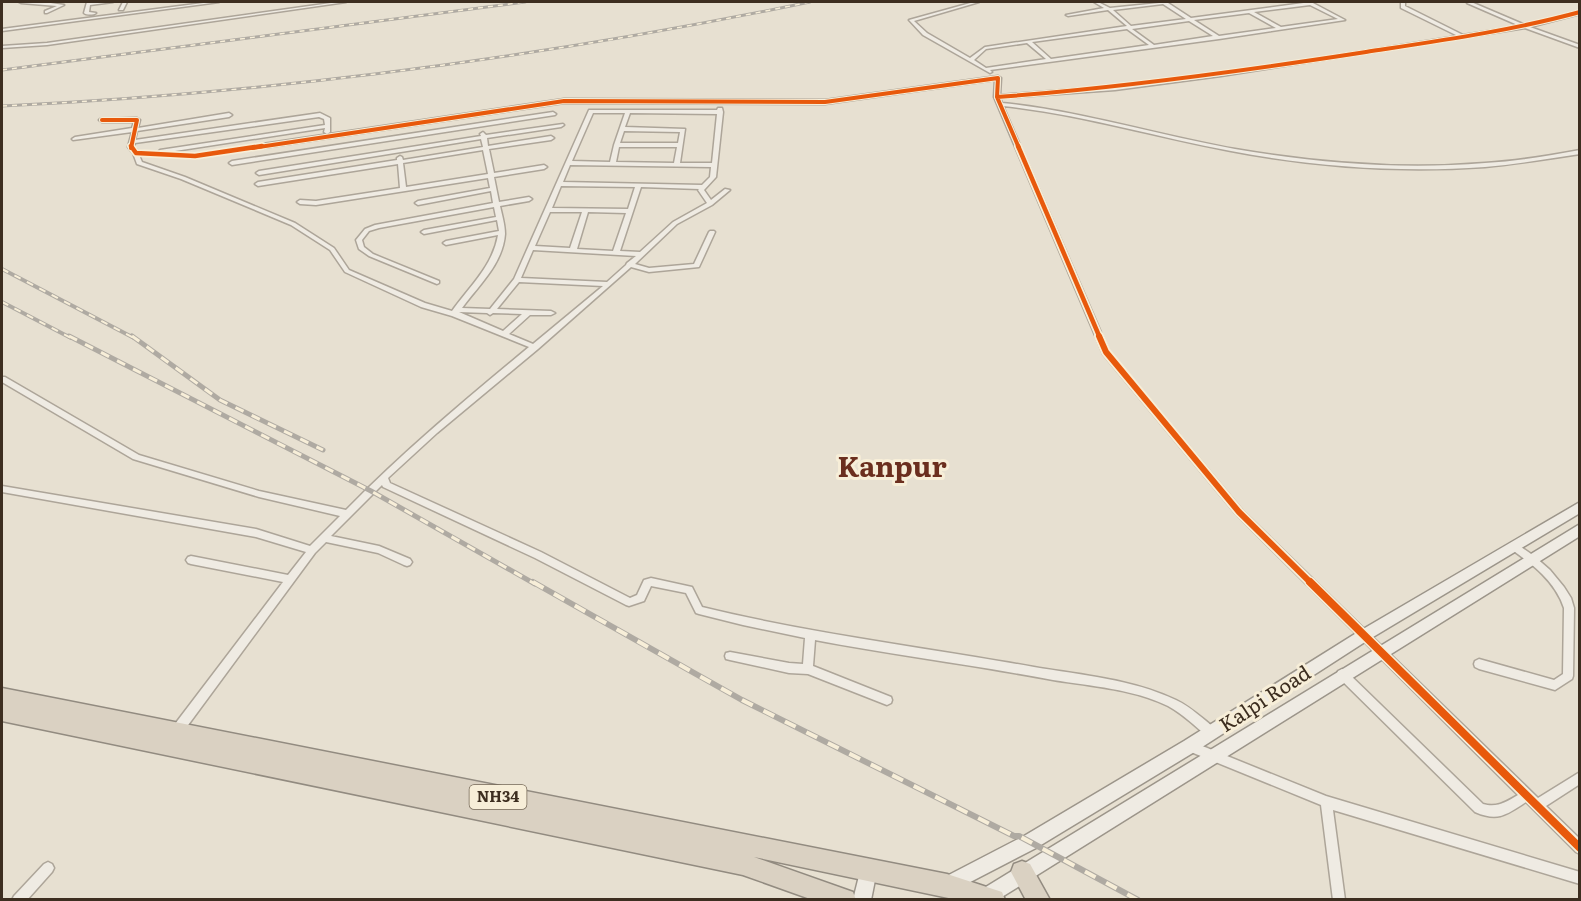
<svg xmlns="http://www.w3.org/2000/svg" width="1581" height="901" viewBox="0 0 1581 901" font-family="Literata,serif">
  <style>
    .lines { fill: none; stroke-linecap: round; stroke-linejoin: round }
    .street-casing { stroke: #ada599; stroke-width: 3 }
    .secondary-casing { stroke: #9c958a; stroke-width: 3 }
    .highway-casing { stroke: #928b80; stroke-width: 3 }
    .street { fill: #efebe3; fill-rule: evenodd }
    .secondary { fill: #efebe3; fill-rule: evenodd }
    .highway { fill: #dad1c2; fill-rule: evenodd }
    .rail-far3-casing { stroke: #afaaa2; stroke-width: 3 }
    .rail-far2-casing { stroke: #afaaa2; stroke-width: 4 }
    .rail-far1-casing { stroke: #afaaa2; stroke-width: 5 }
    .rail-casing { stroke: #afaaa2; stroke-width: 6 }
    .rail-far3 { stroke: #f7eed8; stroke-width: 1.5; stroke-dasharray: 5; stroke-linecap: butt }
    .rail-far2 { stroke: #f7eed8; stroke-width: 2; stroke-dasharray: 7; stroke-linecap: butt }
    .rail-far1 { stroke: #f7eed8; stroke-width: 3; stroke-dasharray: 9; stroke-linecap: butt }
    .rail { stroke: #f7eed8; stroke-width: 4; stroke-dasharray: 12; stroke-linecap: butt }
    .cycleway-far3-casing { stroke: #f7eed8; stroke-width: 6 }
    .cycleway-far2-casing { stroke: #f7eed8; stroke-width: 8 }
    .cycleway-far1-casing { stroke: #f7eed8; stroke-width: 10 }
    .cycleway-casing { stroke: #f7eed8; stroke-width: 11 }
    .cycleway-far3 { stroke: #e8590c; stroke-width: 4 }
    .cycleway-far2 { stroke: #e8590c; stroke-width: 4.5 }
    .cycleway-far1 { stroke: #e8590c; stroke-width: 6 }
    .cycleway { stroke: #e8590c; stroke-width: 8 }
    .labels { text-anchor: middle; stroke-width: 6; stroke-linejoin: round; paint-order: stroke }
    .shield { fill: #f7eed8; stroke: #756857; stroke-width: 1.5 }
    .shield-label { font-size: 15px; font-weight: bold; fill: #3d2e20 }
    .near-street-label { font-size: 20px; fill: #3d2e20; stroke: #f7eed8 }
    .town-label { font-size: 28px; font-weight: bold; fill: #6b2e1e; stroke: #f7eed8 }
  </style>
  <rect width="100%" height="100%" fill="#e7e0d1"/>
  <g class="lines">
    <!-- street casing -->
    <g class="street-casing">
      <path id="street" d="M19,2H44L64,5L47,13H45V11L57,6L21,3Z
        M87,2H113L90,5L89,12L96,13C94,15 86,15 84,13Z
        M123,2H127L123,10H119Z
        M211,2H219L2,31V29Z
        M338,2H346L47,45L2,48V46L47,43Z
        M974,2H979L914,21L927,33L970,58L985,47L1127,26L1108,10L1068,16L1066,15L1104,8L1094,2H1098L1110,8L1169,2L1168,3L1191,18L1311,2L1345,20L1219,39L990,70L992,72L990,73L923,35L909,20ZM1163,4L1186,19L1131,26L1113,10ZM1310,5L1338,19L1281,27L1254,12ZM1249,13L1276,28L1219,36L1194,20ZM1189,21L1213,36L1154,45L1132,29ZM1127,29L1149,45L1051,59L1032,42ZM1027,43L1046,59L986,68L974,60L986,49Z
        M1401,2H1405V6L1463,35L1520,26L1467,3V2H1471L1525,25L1580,11V14L1530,27L1580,45V48L1525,28L1221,76L1115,90L1000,98L1002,103C1081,111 1157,135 1235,149C1317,163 1401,170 1485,163C1517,161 1548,156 1580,150V154C1548,159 1517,164 1485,167C1401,173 1314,167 1231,151C1155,137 1081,114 1003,106L1109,351L1242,510L1538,798L1580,772V784L1546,806L1580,839V854L1576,852L1526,802C1506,815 1498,822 1475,812L1338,677L1337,674L1338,671L1342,669L1346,671L1483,804C1497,808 1506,802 1518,795L1236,514L1103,354L994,97L995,80L825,104L564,103L195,158L139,155L142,162L185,177L295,223L334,248L349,270L425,303L452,311C469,287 493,266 498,235L446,245L443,243L446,241L499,231L497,220L424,234L421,232L424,230L496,217L494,207L379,228L369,231L362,240L364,247L373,254L439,281V283L437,284L369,256L359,249L356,240L365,229L375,225L493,203L491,191L418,205L415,203L418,201L490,188L488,178L316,205L300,204L297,202L300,200L316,201L400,188L398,164L258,186L255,184L258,182L397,160V158L400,156L402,157L403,160L483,147L481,139L259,175L256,173L259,171L481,136L480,134L483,132L486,135L563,124L564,125L561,127L487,138L488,146L551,136L554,138L551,140L489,149L494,173L544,165L547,167L544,169L494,177L499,202L529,197L532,199L529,201L500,206C502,215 505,225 505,234C503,264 478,286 462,308L490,309L514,279L589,110H717L718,108H722L723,112L716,177L704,190L711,200L725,189L730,190L712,205L677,224L635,264L649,268L694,264L709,232L710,231H714L715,232L699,267L649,272L631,267L538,349L437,433L388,478L390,483L541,552L630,598L637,595L644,580L651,578L692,587L702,607C812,634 923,647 1034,667C1081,675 1132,679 1176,700C1191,707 1203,719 1216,729L1217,733L1216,737L1212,738L1208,737C1195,726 1183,714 1168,706C1133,689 1091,686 1053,680C974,665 894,655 815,640L813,666L891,697L892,700L891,703L887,705L808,674L789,673L730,660L726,659L725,656L726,653L730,652L789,663L803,664L805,638L743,625L699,614L696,613L686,593L651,586L644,601L629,606L626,605L535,558L383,487L382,485L331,536L379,546L410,559L412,562L410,565L407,566L404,565L378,553L326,542L315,553L180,736L176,737L172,736L171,732L172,728L283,582L191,564L188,563L186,560L188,557L191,556L288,575L306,552L256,537L2,492V486L256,529L310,546L340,516L259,497L133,459L2,382V377H5L139,455L259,491L346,510C404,451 465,400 529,347L452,316L421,307L345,272L330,250L291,225L181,179L137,164L133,153L128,147L132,132L73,140L72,139L75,137L132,128L134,122H102L99,120L100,119L137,118L140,120L138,128L229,113L232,115L229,117L137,131L135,140L320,113L330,118V132L327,134L324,132L325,128L162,153L195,154L564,99L825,100L998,76L1001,78L1000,95L1115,86L1221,74L1458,36L1401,8ZM593,113H625L614,145L610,162L572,161ZM630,113L717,114L712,163H680L685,129L625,127ZM319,117L324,119L325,125L160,150L159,151L162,153L138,151L134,147L135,143ZM624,131L680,132L678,143H620ZM619,147H677L674,163L616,162ZM483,150L488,174L406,187L403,163ZM570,165L711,167L710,177L702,185L563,182ZM561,186L635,187L628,209L552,208ZM641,187L699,189L698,190L707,203L673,222L640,252L620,251ZM550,212H582L570,248L535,246ZM588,212L626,213L613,251L577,249ZM533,250L636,256L627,263L626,265L607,282L521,278ZM519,282L603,286L533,344L509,334L530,315H551L555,313L551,311L497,309ZM459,312L487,313L490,315L493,313L522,314L503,331Z
        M553,112L556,114L555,115L232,165L229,163L232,161Z
        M1514,542L1534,556L1550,570L1564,587L1571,598L1574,608L1573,676L1572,679L1555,690L1479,669L1475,667L1474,664L1475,661L1479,659L1554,680L1563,674L1564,608C1555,581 1533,565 1511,549L1509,546L1511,543Z
        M1190,741L1326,796L1580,872V884L1333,810L1345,900H1333L1321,805L1186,750L1185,746L1186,742Z
        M48,862L52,864L54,868L52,872L27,900H12L14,896L44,864Z"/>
    </g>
    <!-- secondary casing -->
    <g class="secondary-casing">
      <path id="secondary" d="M1580,502V513L1368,640L1196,751L1036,848L953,891L947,894L941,891L938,885L941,879L1024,836L1184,741L1358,632Z
        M1580,524V536L997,900H973L976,893Z
        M868,861L874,864L877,870L871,900H853L862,864Z"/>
    </g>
    <!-- highway casing -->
    <g class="highway-casing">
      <path id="highway" d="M2,688L947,874L1002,892L1005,900H958L754,857L853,892L856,900H813L743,875L2,721Z
        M1022,861L1030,864L1050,900H1026L1011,872L1014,864Z"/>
    </g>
    <!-- street -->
    <use href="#street" class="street"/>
    <!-- secondary -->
    <use href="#secondary" class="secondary"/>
    <!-- highway -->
    <use href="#highway" class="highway"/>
    <!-- rail-far3 casing -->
    <g class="rail-far3-casing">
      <path id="rail-far3" d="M2,70L525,2
        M2,106C274,93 544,57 810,2"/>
    </g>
    <!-- rail-far2 casing -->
    <g class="rail-far2-casing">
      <path id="rail-far2" d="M2,269L134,338
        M2,302L71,338"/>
    </g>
    <!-- rail-far1 casing -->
    <g class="rail-far1-casing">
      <path id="rail-far1" d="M69,336L371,491L535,584
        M132,336L220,400L323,450"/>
    </g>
    <!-- rail casing -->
    <g class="rail-casing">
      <path id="rail" d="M533,582L742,700L1014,836H1019L1138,900"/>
    </g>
    <!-- rail-far3 -->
    <use href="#rail-far3" class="rail-far3"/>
    <!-- rail-far2 -->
    <use href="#rail-far2" class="rail-far2"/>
    <!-- rail-far1 -->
    <use href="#rail-far1" class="rail-far1"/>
    <!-- rail -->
    <use href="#rail" class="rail"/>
    <!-- cycleway-far3 casing -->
    <g class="cycleway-far3-casing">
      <path id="cycleway-far3" d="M102,120H137L131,148
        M252,148L564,101L825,102L998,78L997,97
        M1019,148L997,97C1121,88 1243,71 1366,52C1438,41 1510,31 1580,12"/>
    </g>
    <!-- cycleway-far2 casing -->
    <g class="cycleway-far2-casing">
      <path id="cycleway-far2" d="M131,146L136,153L195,156L262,146
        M1018,146L1100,338"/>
    </g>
    <!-- cycleway-far1 casing -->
    <g class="cycleway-far1-casing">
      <path id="cycleway-far1" d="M1099,336L1106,352L1239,512L1312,584"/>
    </g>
    <!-- cycleway casing -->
    <g class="cycleway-casing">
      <path id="cycleway" d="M1310,582L1580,848"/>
    </g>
    <!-- cycleway-far3 -->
    <use href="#cycleway-far3" class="cycleway-far3"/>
    <!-- cycleway-far2 -->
    <use href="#cycleway-far2" class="cycleway-far2"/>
    <!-- cycleway-far1 -->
    <use href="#cycleway-far1" class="cycleway-far1"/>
    <!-- cycleway -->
    <use href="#cycleway" class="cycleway"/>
  </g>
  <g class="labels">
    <!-- shield labels -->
    <rect class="shield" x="469.5" y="785" width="57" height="24" rx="4.5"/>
    <g class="shield-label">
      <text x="498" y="802">NH34</text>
    </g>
    <!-- near-street labels -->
    <g class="near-street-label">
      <text transform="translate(1265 699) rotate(-33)" y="7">Kalpi Road</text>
    </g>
    <!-- town labels -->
    <g class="town-label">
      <text x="892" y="477">Kanpur</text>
    </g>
  </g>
  <!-- border -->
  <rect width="1581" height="901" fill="none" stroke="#3d2e20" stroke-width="6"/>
</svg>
